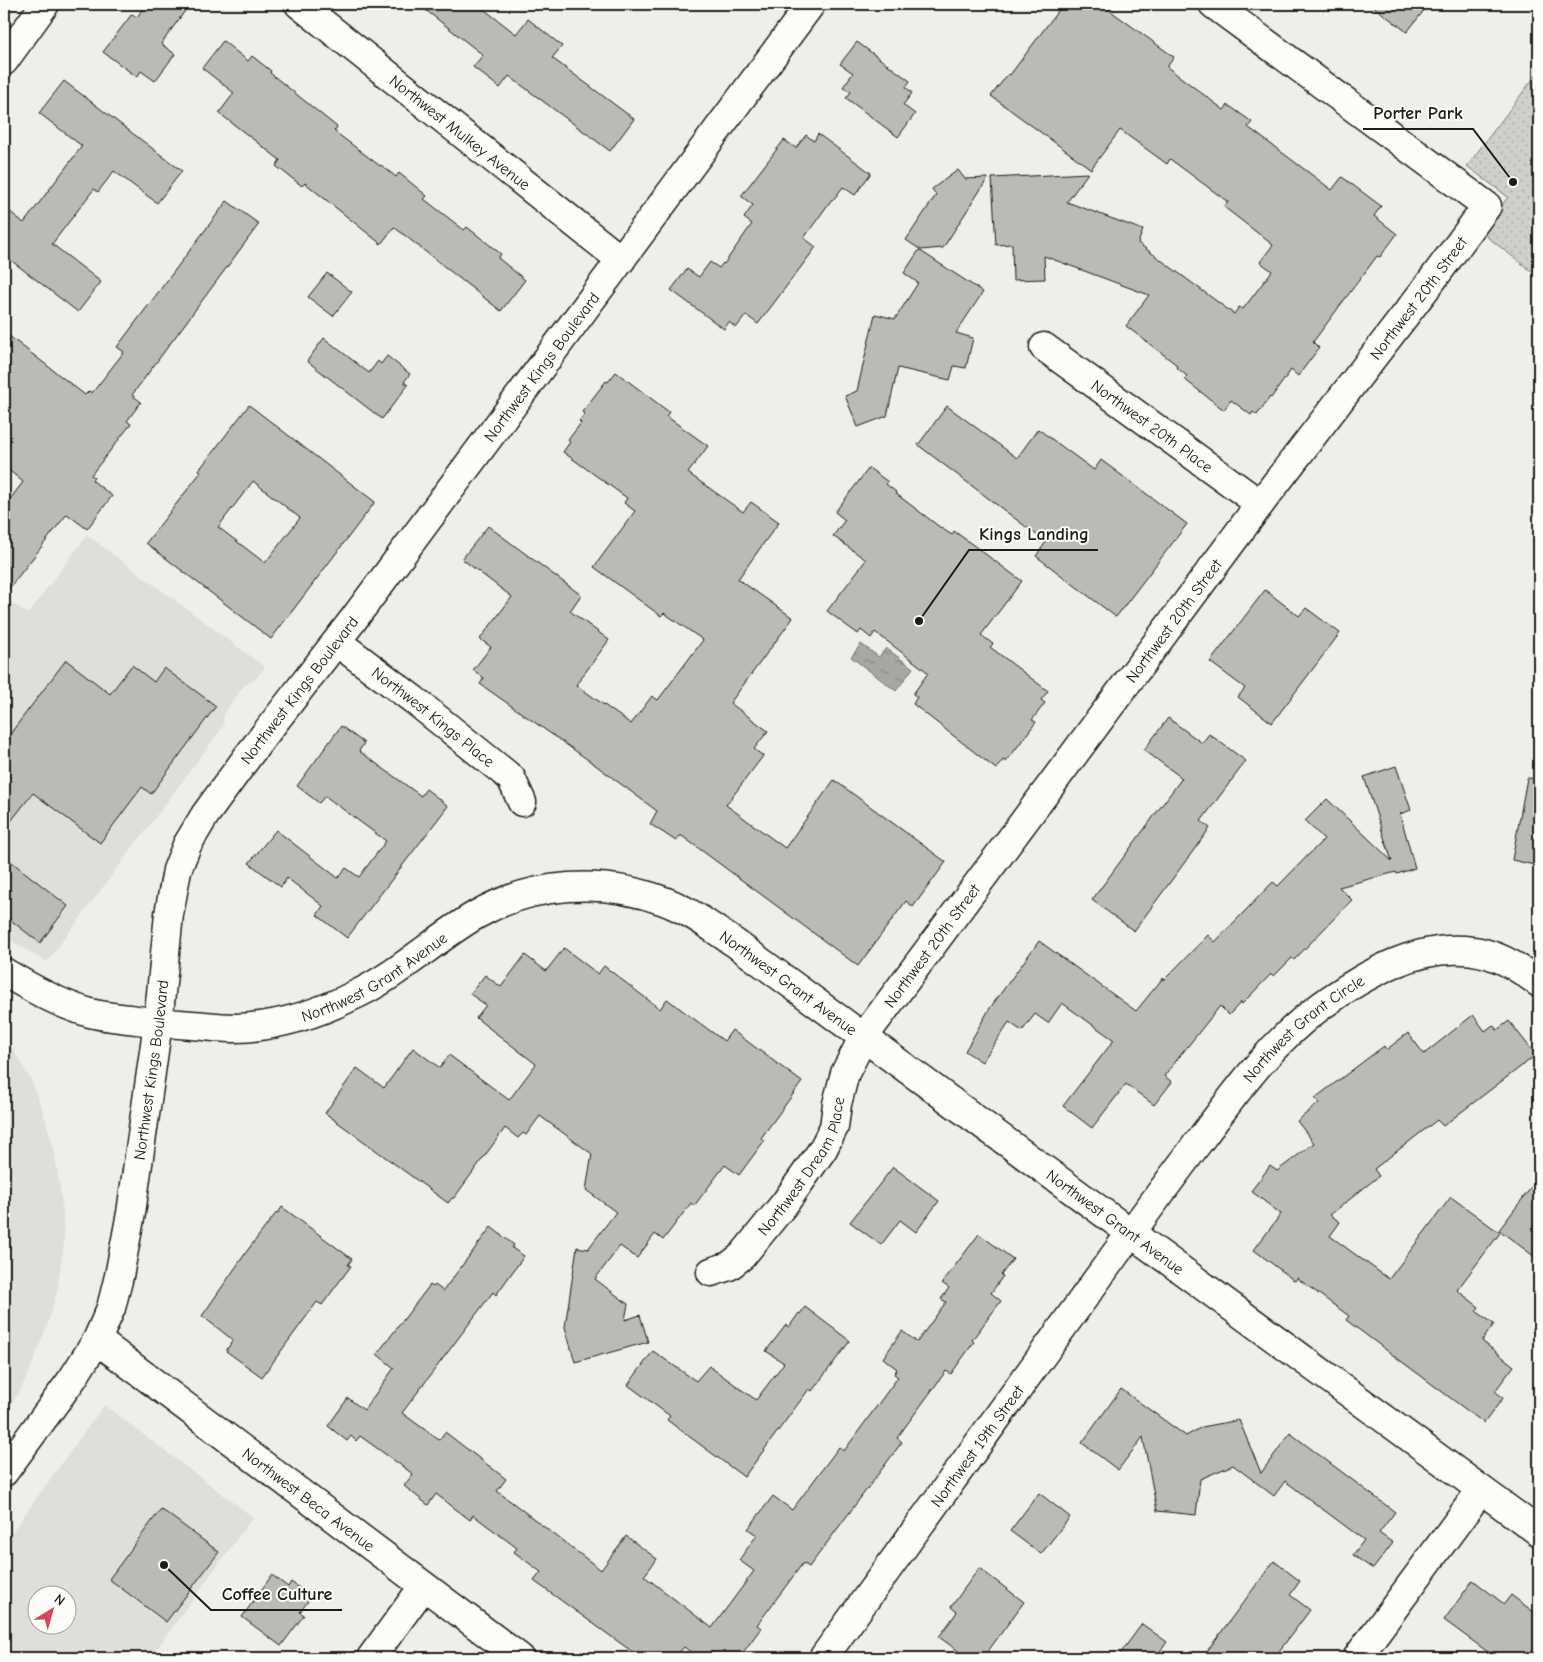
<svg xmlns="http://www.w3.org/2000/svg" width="1543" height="1662" viewBox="0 0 1543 1662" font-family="'Comic Neue',sans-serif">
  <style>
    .built { fill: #e0deda; fill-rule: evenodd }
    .park { fill: url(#park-dots); stroke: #767674 }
    .water { fill: url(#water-ripples); stroke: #706f6d }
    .building { fill: #bbbab6; stroke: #1c1c1c; fill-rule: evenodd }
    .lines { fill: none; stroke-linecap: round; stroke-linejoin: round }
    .street-casing { stroke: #1c1c1c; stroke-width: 31 }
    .secondary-casing { stroke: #1c1c1c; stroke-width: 31 }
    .street { stroke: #fdfcf7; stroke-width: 28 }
    .secondary { stroke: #fdfcf7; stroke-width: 28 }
    .labels { text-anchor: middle; stroke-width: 4; stroke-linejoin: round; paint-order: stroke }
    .street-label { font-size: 16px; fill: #1c1c1c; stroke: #fdfcf7 }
    .leader { fill: none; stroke: #1c1c1c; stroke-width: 2 }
    .callout-dot { fill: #1c1c1c; stroke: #fdfcf7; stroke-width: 2 }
    .callout-label { font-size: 18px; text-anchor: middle; font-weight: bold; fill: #1c1c1c; stroke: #fdfcf7; stroke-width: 4; stroke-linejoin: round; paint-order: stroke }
  </style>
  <defs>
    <pattern id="park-dots" width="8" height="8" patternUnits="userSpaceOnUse" patternTransform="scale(1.25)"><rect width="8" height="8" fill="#d0cfcc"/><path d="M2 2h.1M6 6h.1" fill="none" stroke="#b2b1af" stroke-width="1.8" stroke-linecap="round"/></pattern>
    <pattern id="water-ripples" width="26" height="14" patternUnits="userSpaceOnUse" patternTransform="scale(1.25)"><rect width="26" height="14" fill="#a8a7a3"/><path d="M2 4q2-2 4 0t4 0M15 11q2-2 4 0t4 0" fill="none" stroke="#888784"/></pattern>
  </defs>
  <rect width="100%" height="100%" fill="#f0eeea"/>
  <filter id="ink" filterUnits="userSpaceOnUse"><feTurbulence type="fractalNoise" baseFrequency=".02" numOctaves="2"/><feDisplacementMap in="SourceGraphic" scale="10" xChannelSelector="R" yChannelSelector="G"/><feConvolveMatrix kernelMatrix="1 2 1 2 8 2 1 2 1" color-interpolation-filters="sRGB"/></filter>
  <g filter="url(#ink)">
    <!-- built -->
    <path class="built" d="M87,535L265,667L256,678L244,686L224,714L223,727L47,962L4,937V597L28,614Z
      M4,1033L31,1080L43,1111L54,1148L63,1211L64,1243L57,1291L47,1326L31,1368L19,1393L4,1413Z
      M104,1405L253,1517L150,1658H4V1543ZM38,1594H68V1624H38Z"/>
    <!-- park -->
    <path class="park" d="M1539,71V277L1481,232L1508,197L1467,166Z"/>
    <!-- water -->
    <path class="water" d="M861,644L879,657L886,648L913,668L896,691L851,657Z"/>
    <!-- building -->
    <path class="building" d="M146,4H190L161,44L175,54L155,81L141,71L137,77L103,52L132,14L137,17Z
      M418,4H477L516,34L528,19L562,46L552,58L634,119L610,151L509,76L500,88L473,67L483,55Z
      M1063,4H1101L1174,57L1167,67L1224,110L1228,105L1252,122L1248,127L1332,190L1342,177L1381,206L1374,216L1397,234L1380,257L1377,256L1313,342L1319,348L1298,376L1291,370L1271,398L1270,397L1257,415L1253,412L1251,415L1231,400L1224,410L1184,379L1187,376L1176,367L1177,365L1126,326L1149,295L1044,256L1045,279L1013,280L1012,244L996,245L992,178L1088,173L1067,202L1143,230L1138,243L1234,314L1239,307L1243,309L1272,271L1260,262L1273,245L1224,207L1228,202L1170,159L1167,164L1120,130L1091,169L991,96L1008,74L1010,75Z
      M1370,4H1429L1407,32Z
      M223,41L248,61L252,56L271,71L270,73L337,127L334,131L380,166L381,165L396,177L399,173L427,196L424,199L464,230L467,227L501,254L498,258L525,280L501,311L394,227L381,244L305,183L302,186L276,166L280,160L219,113L234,93L202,68Z
      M857,42L910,81L906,87L912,93L903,105L915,114L898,137L846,98L851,92L843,87L853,73L840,64Z
      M64,81L182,171L157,203L114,171L98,192L94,189L52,244L101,282L78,312L4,255V207L24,223L82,146L39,113Z
      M818,134L871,173L855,195L843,187L833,200L832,199L804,238L816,247L758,324L746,315L736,328L729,322L724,329L671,290L687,269L699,277L710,262L719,268L723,263L724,264L752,224L744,218L753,205L741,196L784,140L796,148L806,135L814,141Z
      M958,170L965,179L988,178L943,248L921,250L906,240L936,195L932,189Z
      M227,201L259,224L132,395L141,402L127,421L131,424L91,475L94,477L92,480L112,496L87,529L67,514L4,595V507L23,482L4,466V332L85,395L89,391L92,393L124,352L117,347Z
      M919,250L983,292L956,333L973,338L966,368L954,366L950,380L898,368L887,416L858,427L845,396L857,391L875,314L895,319L918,283L904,273Z
      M327,273L352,292L333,316L308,297Z
      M324,338L369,373L378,361L381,364L387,356L410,374L404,382L408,385L382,419L307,361Z
      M616,372L669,412L666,416L708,446L688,473L743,512L751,502L779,522L738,579L793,618L730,703L768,731L754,749L763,756L726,805L785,848L834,780L946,862L913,907L906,901L858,966L682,836H680L676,841L650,824L657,811L594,764L480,684L484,678L473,670L491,647L480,639L512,597L462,559L488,526L581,595L570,611L609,640L576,685L631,724L652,696L658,700L703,640L664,613L661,616L594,567L635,511L624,503L627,498L563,452L570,442L568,440L581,423L579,421L585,414L582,412L606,381L608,382Z
      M249,405L375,502L271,639L146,543L201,472L199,470ZM253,481L300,518L265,563L218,527Z
      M947,406L1017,458L1038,429L1094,470L1101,460L1187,524L1116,617L1036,556L1046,542L918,445Z
      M869,468L888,482L886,484L896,492L895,493L941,528L952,535L954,531L1022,581L981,635L993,644L990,647L1048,691L1041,700L1045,703L1032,720L1036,722L1006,762L1003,760L996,769L913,704L917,697L913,694L928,673L925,670L875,632L871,638L861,630L858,634L827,611L866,560L833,536L845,520L835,512Z
      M1265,590L1299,616L1306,608L1340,633L1272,723L1238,697L1245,688L1210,662Z
      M66,660L110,694L132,665L154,682L164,668L216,706L151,794L142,787L100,843L33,793L4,830V742Z
      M1168,718L1202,743L1209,734L1246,761L1201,821L1210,828L1134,931L1092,900L1182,778L1144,750Z
      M341,726L364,743L359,751L421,796L426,789L448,806L347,938L317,915L323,906L287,878L281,887L249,863L276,830L338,878L346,868L359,877L386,841L325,796L319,803L297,786Z
      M1396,766L1411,810L1400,814L1415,868L1397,874L1396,872L1339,887L1352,900L1294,960L1292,958L1274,976L1271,974L1242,1004L1241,1002L1229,1015L1220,1006L1164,1076L1172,1082L1154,1105L1126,1084L1092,1128L1063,1106L1114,1040L1062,1003L1048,1023L1035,1014L1022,1031L1009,1022L982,1062L965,1051L990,1008L1039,941L1136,1011L1163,978L1164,980L1208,935L1215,942L1273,882L1278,886L1324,839L1305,821L1327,799L1392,861L1364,777Z
      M1527,778L1539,779V866L1512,860Z
      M4,856L68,906L40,943L4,915Z
      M564,948L598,974L604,966L660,1009L667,999L724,1041L732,1030L802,1082L761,1138L764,1141L739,1175L725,1165L694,1206L691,1203L663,1240L655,1234L637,1258L620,1246L595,1279L628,1304L625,1320L640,1315L648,1342L575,1362L565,1327L577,1247L588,1249L616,1212L586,1190L592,1154L540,1116L526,1135L523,1133L518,1138L505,1128L454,1198H452L448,1203L325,1113L357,1068L384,1088L413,1048L440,1068L449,1055L509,1100L536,1064L476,1018L486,1005L470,994L485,975L501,987L525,955L546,971Z
      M1473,1015L1485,1031L1493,1025L1497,1030L1509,1021L1536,1055L1443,1126L1437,1120L1374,1169L1379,1176L1330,1215L1340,1222L1330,1236L1389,1279L1451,1197L1500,1233L1457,1290L1479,1307L1476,1311L1494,1324L1482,1341L1514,1366L1495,1391L1503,1398L1484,1423L1346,1320L1349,1316L1297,1278L1295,1281L1254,1250L1281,1214L1251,1191L1270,1166L1277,1171L1314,1143L1297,1121L1319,1103L1315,1098L1384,1046L1386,1050L1408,1033L1424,1054Z
      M893,1167L939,1201L916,1232L900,1220L881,1245L850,1222Z
      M1539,1177V1260L1499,1230Z
      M282,1207L352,1259L348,1265L351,1266L322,1305L317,1302L262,1377L226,1351L233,1340L202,1316L247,1251L277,1212L278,1213Z
      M491,1227L514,1245L512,1248L524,1256L496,1295L493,1292L402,1413L439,1440L445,1432L506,1479L497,1491L601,1570L626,1536L657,1559L644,1576L712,1628L754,1571L739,1560L757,1535L748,1529L773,1496L792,1510L839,1447L844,1451L898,1377L894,1374L897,1369L883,1358L902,1331L917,1342L946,1302L941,1299L949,1288L942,1283L979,1234L1013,1259L1001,1275L1003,1276L991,1293L1001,1301L972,1340L974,1342L951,1374L946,1371L897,1438L902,1442L809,1567L803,1563L757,1625L761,1628L739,1658H699L684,1647L675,1658H641L534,1581L541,1572L514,1552L517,1548L473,1515L470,1520L436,1494L428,1505L404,1486L413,1474L360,1436L356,1441L351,1436L347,1441L328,1426L348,1398L364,1410L394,1368L377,1354L430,1285L433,1287L435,1285L443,1291Z
      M805,1307L850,1341L812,1391L809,1389L744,1477L667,1420L670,1416L628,1385L653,1351L696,1381L709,1366L756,1400L784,1363L766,1351L786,1325L789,1327L799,1313L800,1314Z
      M1121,1389L1186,1436L1202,1427L1239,1420L1261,1473L1290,1433L1395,1512L1379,1533L1393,1543L1373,1569L1353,1555L1364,1540L1317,1505L1285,1481L1274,1496L1233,1465L1200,1479L1196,1515L1157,1511L1143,1437L1118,1470L1082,1443Z
      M1039,1493L1070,1517L1041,1554L1010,1531Z
      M161,1509L219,1552L166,1622L109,1579Z
      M1274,1561L1300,1581L1290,1595L1310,1610L1274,1658H1202Z
      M979,1568L1024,1602L983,1658H968L939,1637L957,1612L951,1607Z
      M272,1575L288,1587L291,1582L311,1597L300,1612L304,1615L281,1646L242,1617Z
      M1473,1580L1504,1604L1511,1595L1539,1616V1658H1496L1444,1620Z
      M1142,1624L1167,1642L1155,1658H1117Z"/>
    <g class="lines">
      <!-- street casing -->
      <g class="street-casing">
        <g id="street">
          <path id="s1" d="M299,4L621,260"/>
          <path d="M4,61L45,4"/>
          <path id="s2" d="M1044,347L1260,504"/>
          <path id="s3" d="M337,642L414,700L511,778L522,802"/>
          <path id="s4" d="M711,1272L729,1266L742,1256L785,1203L823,1149L834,1127L837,1104L845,1073L863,1038L1260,504L1430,283L1487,206L1213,4"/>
          <path id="s5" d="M97,1340L520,1658"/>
          <path d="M371,1658L423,1587"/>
          <path id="s6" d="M823,1658C920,1524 1018,1390 1114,1256C1143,1216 1173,1176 1203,1136C1238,1089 1273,1041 1321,1006C1364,975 1418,943 1473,951C1498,954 1520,968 1539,983"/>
          <path d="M1357,1658L1481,1490"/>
        </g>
      </g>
      <!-- secondary casing -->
      <g class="secondary-casing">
        <g id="secondary">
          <path id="s7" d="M4,972C31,988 59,1004 90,1013C105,1017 122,1018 137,1020C159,1023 181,1024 204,1026C214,1027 225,1028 236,1028C277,1027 321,1012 357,994C400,973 435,939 476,915C533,882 603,878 664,901C689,910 712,928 735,943L1539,1532"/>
          <path id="s8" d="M4,1472L73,1378L97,1340L111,1308L119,1276L131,1213L158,1023L169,914L177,870L187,845L205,815L248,756L353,620L811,4"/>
        </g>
      </g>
      <!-- street -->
      <use href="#street" class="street"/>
      <!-- secondary -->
      <use href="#secondary" class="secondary"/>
    </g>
  </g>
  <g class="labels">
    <!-- street labels -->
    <g class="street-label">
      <text dy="6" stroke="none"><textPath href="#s1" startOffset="206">Northwest Mulkey Avenue</textPath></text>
      <text dy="6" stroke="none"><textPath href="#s4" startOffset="1214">Northwest 20th Street</textPath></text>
      <text dy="6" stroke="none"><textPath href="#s8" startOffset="1262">Northwest Kings Boulevard</textPath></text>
      <text dy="6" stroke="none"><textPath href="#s2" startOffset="134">Northwest 20th Place</textPath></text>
      <text dy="6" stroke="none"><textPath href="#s4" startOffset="809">Northwest 20th Street</textPath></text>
      <text dy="6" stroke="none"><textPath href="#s8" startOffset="858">Northwest Kings Boulevard</textPath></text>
      <text dy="6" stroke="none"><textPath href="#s3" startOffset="122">Northwest Kings Place</textPath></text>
      <text dy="6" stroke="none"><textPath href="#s4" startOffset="404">Northwest 20th Street</textPath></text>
      <text dy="6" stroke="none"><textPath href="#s7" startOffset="392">Northwest Grant Avenue</textPath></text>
      <text dy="6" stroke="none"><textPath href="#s7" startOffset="856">Northwest Grant Avenue</textPath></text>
      <text dy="6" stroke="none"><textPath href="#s6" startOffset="794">Northwest Grant Circle</textPath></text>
      <text dy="6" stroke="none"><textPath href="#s8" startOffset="438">Northwest Kings Boulevard</textPath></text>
      <text dy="6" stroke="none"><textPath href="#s4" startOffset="145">Northwest Dream Place</textPath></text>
      <text dy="6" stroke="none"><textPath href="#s7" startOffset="1261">Northwest Grant Avenue</textPath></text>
      <text dy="6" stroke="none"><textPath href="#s6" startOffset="262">Northwest 19th Street</textPath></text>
      <text dy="6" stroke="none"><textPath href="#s5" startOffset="265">Northwest Beca Avenue</textPath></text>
    </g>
  </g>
  <!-- callouts -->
  <path class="leader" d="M1513 182L1473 129H1363M919 621L969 550H1098M164 1565L211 1610H342"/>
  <g class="callout-dot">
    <circle cx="1513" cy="182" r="5"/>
    <circle cx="919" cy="621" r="5"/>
    <circle cx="164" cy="1565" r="5"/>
  </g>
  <g class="callout-label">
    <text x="1418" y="119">Porter Park</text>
    <text x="1034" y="540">Kings Landing</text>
    <text x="277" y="1600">Coffee Culture</text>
  </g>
  <!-- margin -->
  <rect width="1543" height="1662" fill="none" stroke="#fdfcf7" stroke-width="20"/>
  <rect x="10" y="10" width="1523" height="1642" fill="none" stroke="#1c1c1c" stroke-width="2" filter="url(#ink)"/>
  <!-- north arrow -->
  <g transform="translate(52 1610) rotate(37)"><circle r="24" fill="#fdfcf7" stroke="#a3a29f"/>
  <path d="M0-4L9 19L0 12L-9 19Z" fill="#d1495b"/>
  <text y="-8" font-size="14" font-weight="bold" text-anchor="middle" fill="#1c1c1c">N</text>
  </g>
</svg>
